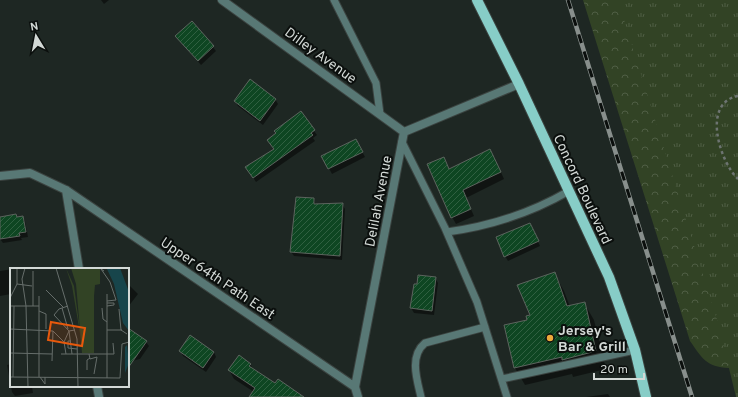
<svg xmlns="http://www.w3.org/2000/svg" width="738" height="397" viewBox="0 0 738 397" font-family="Overpass,sans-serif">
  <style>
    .forest { fill: url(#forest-crowns) }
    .park { fill: url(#park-tufts) }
    .shadow { fill: #0007 }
    .building { fill: url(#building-hatch); stroke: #5c645e }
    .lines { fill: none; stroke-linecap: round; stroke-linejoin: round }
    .service-casing { stroke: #3b4340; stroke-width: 9 }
    .minor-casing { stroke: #3b4340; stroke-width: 10 }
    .primary-casing { stroke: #3b4340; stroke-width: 12 }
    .path { stroke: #6d7471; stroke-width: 2.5; stroke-dasharray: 3 3; stroke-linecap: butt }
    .service { stroke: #587875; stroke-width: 7 }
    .minor { stroke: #587875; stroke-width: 8 }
    .primary { stroke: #87cdc7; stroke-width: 10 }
    .rail-casing { stroke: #888f8c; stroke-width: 4.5 }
    .rail { stroke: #0b0f0d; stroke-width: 3; stroke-dasharray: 9; stroke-linecap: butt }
    .poi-dot { fill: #eca93b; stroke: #0b0f0d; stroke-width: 1.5 }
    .labels { text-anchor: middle; stroke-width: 4; stroke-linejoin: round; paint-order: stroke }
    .street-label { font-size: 14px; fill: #d3d9d6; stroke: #0b0f0d }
    .poi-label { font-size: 14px; font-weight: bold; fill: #d3d9d6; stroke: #0b0f0d; text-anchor: start }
    .inset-road { fill: none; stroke: #666e6b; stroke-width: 1 }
    .view { fill: #e8590c; fill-opacity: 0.15; stroke: #e8590c; stroke-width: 2 }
    .inset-edge { fill: none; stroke: #d3d9d6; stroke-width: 2 }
  </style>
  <defs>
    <pattern id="forest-crowns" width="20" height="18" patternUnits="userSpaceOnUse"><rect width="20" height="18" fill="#324325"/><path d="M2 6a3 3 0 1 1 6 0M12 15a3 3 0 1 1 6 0" fill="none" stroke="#4f5e44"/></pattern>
    <pattern id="park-tufts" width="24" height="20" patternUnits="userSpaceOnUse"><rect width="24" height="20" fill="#324325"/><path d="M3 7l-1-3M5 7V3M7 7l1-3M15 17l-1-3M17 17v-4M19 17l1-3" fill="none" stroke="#4f5e44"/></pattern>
    <pattern id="building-hatch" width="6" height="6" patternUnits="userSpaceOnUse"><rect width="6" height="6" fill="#0e4622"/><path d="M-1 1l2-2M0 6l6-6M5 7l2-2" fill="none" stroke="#306041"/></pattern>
  </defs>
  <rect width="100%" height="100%" fill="#1e2723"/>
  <!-- forest -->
  <path class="forest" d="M583,0H629L736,355L729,368C706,367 702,358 690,341Z"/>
  <!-- park -->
  <path class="park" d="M618,0H738V397H736L718,323Z"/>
  <!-- shadow -->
  <path class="shadow" d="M101,0H109L104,4Z
    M192,22L216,51L201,65L176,36Z
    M275,99L278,104L263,125L238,106L235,101Z
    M300,112L317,135L313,138L315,141L256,182L247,168L274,150L277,134L275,132Z
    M356,140L365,157L332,174L323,157Z
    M494,157L504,179L466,198L474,216L456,224L452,217L449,170Z
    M314,199L316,205L342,204L345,209L342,260L294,256L291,252Z
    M23,217L25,221L28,237L21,238L22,240L3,243L0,239V218Z
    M532,229L540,246L508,261L505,256Z
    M25,267L26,269H31H11V294L0,296V271Z
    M554,273L564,291L570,307L584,303L594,320L606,369L573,377L572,374L525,385L515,368L505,326L528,321Z
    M435,278L438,283L434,315L414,313L411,308L418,285Z
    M128,284L138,294L128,307Z
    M128,330L146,342L149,346L140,359L128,362Z
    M181,351L214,352L216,357L206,372L183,356Z
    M11,364V386H32L33,393L15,396L12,392L7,365Z
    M250,364L254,371L297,397H255L254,392L234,379L229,370Z
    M608,394L610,397H586Z"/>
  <!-- building -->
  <path class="building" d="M192,21L214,46L198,61L175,36Z
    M250,79L276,99L260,121L234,101Z
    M301,111L315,130L311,133L313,135L253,178L245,167L274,149L267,140L276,133L274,131Z
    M356,139L363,152L328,169L321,156Z
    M490,149L501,172L463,190L471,209L451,218L427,164L444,157L449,169Z
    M296,197L314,198V204L343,203L340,256L290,252Z
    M16,214L17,217L23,216L26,232L19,233L20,236L0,239V217Z
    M530,223L539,241L504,257L496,237Z
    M555,272L567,306L585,302L596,351L562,360V357L514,368L504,325L527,320L526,316L530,315L517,285Z
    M418,275L436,277L432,311L410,308L414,284H417Z
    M128,328L147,341L128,368Z
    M190,335L214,352L203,368L179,351Z
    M239,355L251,364L249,366L275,383L278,379L304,397H249L255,388L228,370Z"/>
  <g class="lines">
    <!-- service casing -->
    <g class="service-casing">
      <path id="service" d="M334,0L376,83L380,114
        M402,142L445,228L477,302L507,397
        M447,232C491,226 531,213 569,191
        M502,379L635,350
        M421,397C417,380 409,356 425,343L485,327"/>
    </g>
    <!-- minor casing -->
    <g class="minor-casing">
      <path id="minor" d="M222,0L404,132
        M0,176L30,173L66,190L355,387
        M66,190L79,269
        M97,386L99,397
        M358,397L355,387L404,132L519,84"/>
    </g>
    <!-- primary casing -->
    <g class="primary-casing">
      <path id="primary" d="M477,0L519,84L609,277L635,350L646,397"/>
    </g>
    <!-- path -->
    <path class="path" d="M738,96C701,103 720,162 738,179"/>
    <!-- service -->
    <use href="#service" class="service"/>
    <!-- minor -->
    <use href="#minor" class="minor"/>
    <!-- primary -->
    <use href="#primary" class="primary"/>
    <!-- rail casing -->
    <g class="rail-casing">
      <path id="rail" d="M568,0L692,397"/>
    </g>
    <!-- rail -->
    <use href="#rail" class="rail"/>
  </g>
  <!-- markers -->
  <circle class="poi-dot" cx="550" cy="338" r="4"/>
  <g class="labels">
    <!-- street labels -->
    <g class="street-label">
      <text transform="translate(321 55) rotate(36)" y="5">Dilley Avenue</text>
      <text transform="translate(583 189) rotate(65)" y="5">Concord Boulevard</text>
      <text transform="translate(378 201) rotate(-79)" y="5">Delilah Avenue</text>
      <text transform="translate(218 278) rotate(34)" y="5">Upper 64th Path East</text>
    </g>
    <!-- poi labels -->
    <g class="poi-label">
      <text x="558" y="335">Jersey's<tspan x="558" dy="16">Bar &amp; Grill</tspan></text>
    </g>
  </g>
  <!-- overview -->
  <g transform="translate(10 268)">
    <rect width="119" height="119" fill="#1e2723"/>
    <path d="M56,0L64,18L72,77L62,18Z" fill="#324325"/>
    <path d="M61,0H90V16L85,17L84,28V85H72L66,16Z" fill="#324325"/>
    <path d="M110,0L119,24V63L113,55L104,16L97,1ZM117,77L119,95L115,105V79Z" fill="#17454b"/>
    <path class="inset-road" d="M7,0V16L22,18M15,0L12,11L16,38L18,119M46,0L67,71L68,119M23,3V38M94,3L91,1L100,14L106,32L97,33M36,22L53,39M29,28V109M0,30L7,16M0,38H29M58,38L49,41L44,47L59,63M97,38L104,37V35H97M52,40L58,61M92,40L93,51L97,54M109,41L111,62L117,66M29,43L36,46V61M0,61L43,63M97,62H112M43,63L54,74M59,63L62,86M61,73H58V80L67,81M0,85L42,86M51,86H104L103,75M56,86L54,74L59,63L65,62M79,86L80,91L87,89L84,106M42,93L43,63M77,102V92L80,90M0,109L110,110L112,76L119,74M3,109L4,38M30,109L35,116V109M97,110V26"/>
    <path class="view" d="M41,54L75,60L72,78L38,72Z"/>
    <rect width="119" height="119" class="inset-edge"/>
  </g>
  <!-- north arrow -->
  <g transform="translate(36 36) rotate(350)" stroke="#0b0f0d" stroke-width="3" paint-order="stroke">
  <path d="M0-3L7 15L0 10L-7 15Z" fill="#d3d9d6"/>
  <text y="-6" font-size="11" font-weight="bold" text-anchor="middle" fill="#d3d9d6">N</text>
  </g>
  <!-- scale -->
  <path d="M594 373v6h50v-6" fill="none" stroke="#d3d9d6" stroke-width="2"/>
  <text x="600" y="373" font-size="12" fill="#d3d9d6" stroke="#0b0f0d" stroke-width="3" paint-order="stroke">20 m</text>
</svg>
